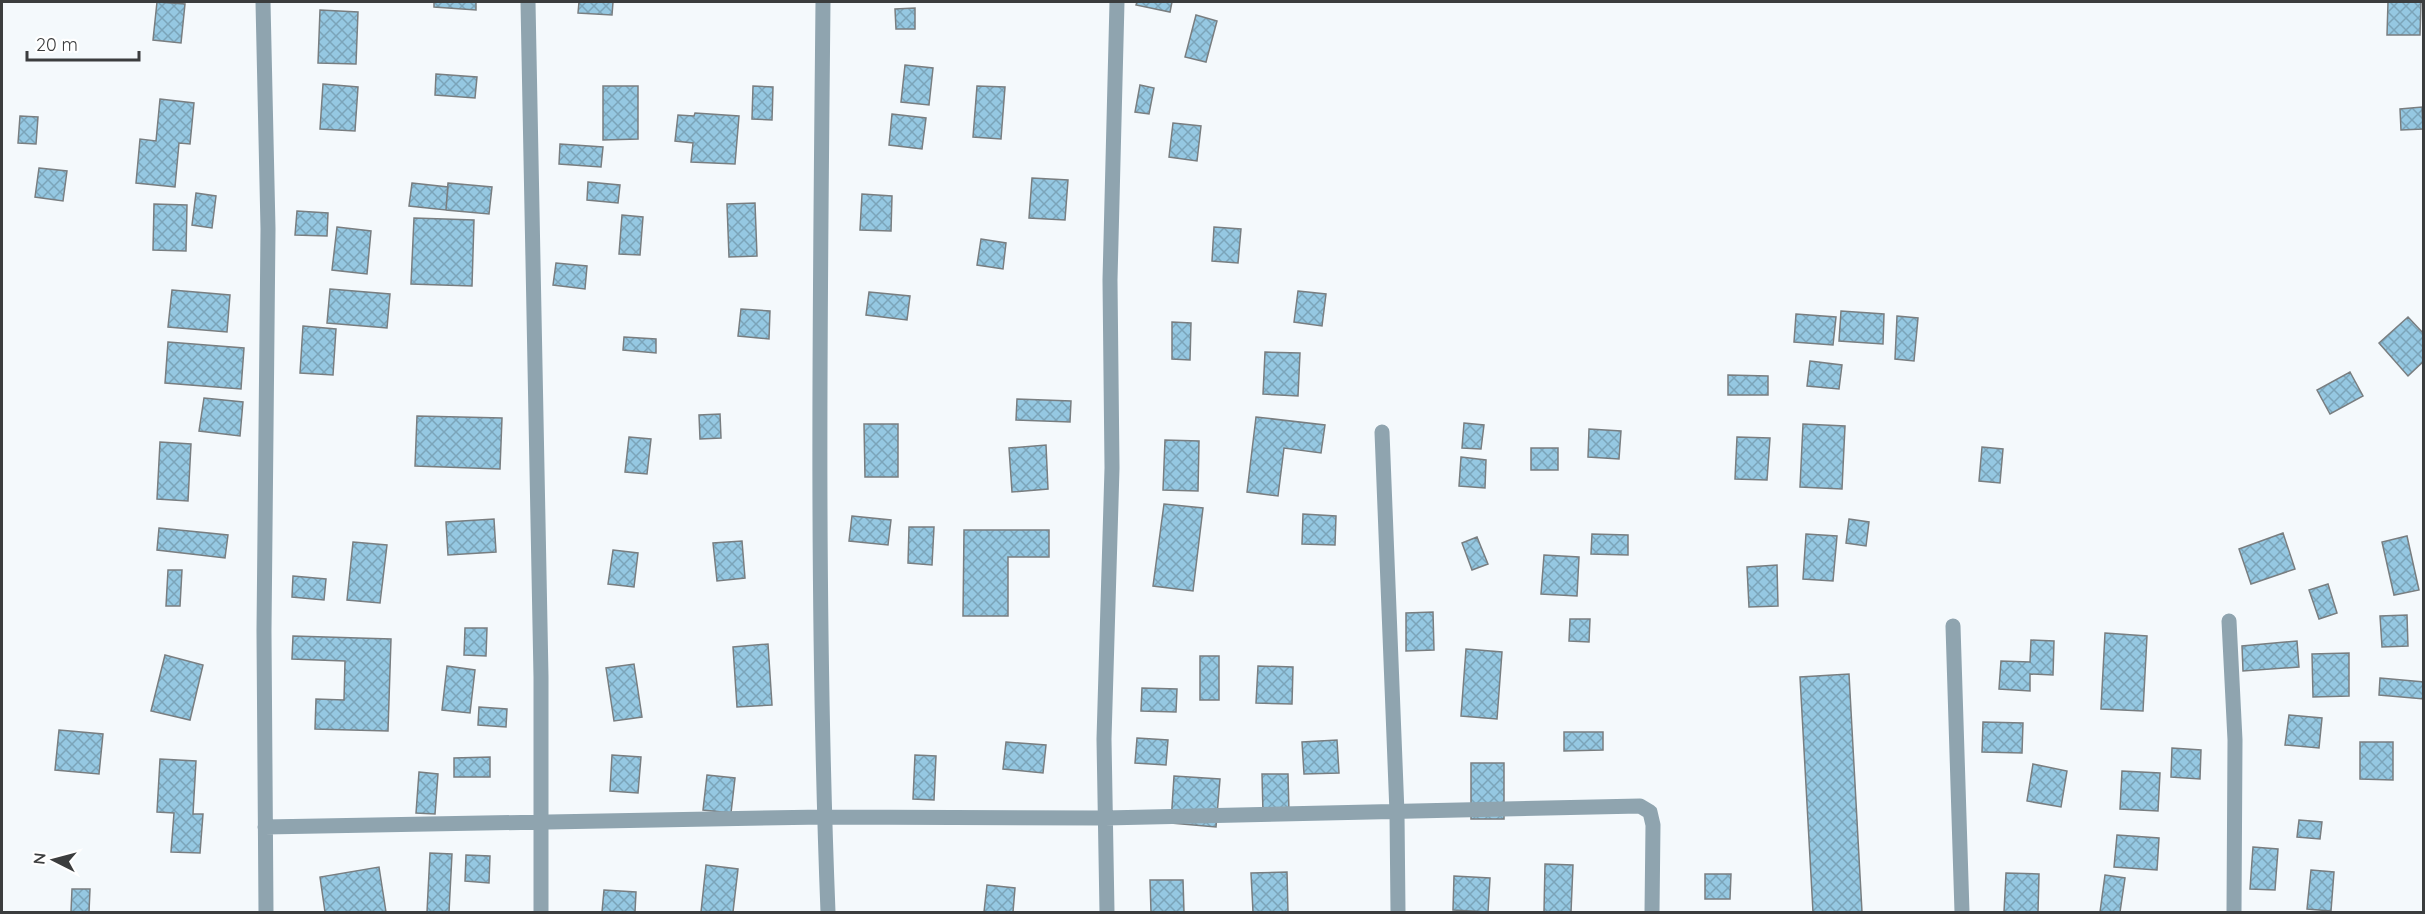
<svg xmlns="http://www.w3.org/2000/svg" width="2425" height="914" viewBox="0 0 2425 914" font-family="Quicksand,sans-serif">
  <style>
    .building { fill: url(#building-cross-hatch); stroke: #797e80; stroke-width: 1.5 }
    .lines { fill: none; stroke-linecap: round; stroke-linejoin: round }
    .minor { stroke: #8fa4af; stroke-width: 15 }
  </style>
  <defs>
    <pattern id="building-cross-hatch" width="8" height="8" patternUnits="userSpaceOnUse" patternTransform="scale(1.5)"><rect width="8" height="8" fill="#95c8e2"/><path d="M0 0l8 8M0 8l8-8" fill="none" stroke="#7ba4b9"/></pattern>
  </defs>
  <rect width="100%" height="100%" fill="#f4f9fc"/>
  <!-- building -->
  <path class="building" d="M157,2L185,4L181,43L153,40Z
    M434,2H476V10L434,7Z
    M579,2H613L612,15L578,13Z
    M1137,2H1172L1170,12L1136,5Z
    M2388,2H2421L2420,35H2387Z
    M915,8V29H896L895,9Z
    M320,10L358,12L356,64L318,63Z
    M1196,15L1217,21L1206,62L1185,57Z
    M905,65L933,68L929,105L901,102Z
    M436,74L477,77L475,98L435,95Z
    M323,84L358,87L355,131L320,129Z
    M1140,85L1154,88L1149,114L1135,112Z
    M603,86H638V139L603,140Z
    M753,86L773,87L772,120L752,119Z
    M977,86L1005,87L1001,139L973,137Z
    M160,99L194,103L190,144L179,143L175,187L136,183L140,139L156,141Z
    M2422,107L2423,129L2401,130L2400,109Z
    M695,113L739,116L735,164L691,162L693,143L675,141L678,115L694,116Z
    M892,114L926,118L922,149L889,145Z
    M20,116L38,117L36,144L18,143Z
    M1173,123L1201,126L1197,161L1169,157Z
    M560,144L603,147L601,167L559,164Z
    M39,168L67,171L63,201L35,197Z
    M1032,178L1068,180L1065,220L1029,218Z
    M588,182L620,185L618,203L587,200Z
    M412,183L448,187L446,210L409,206Z
    M448,183L492,187L489,214L446,210Z
    M196,193L216,196L212,228L192,225Z
    M862,194L892,196L891,231L860,230Z
    M755,203L757,256L729,257L727,204Z
    M154,204L187,205L186,251L153,250Z
    M297,211L328,213L327,236L295,235Z
    M622,215L643,217L640,255L619,254Z
    M414,218L474,220L472,286L411,284Z
    M337,227L371,231L367,274L332,270Z
    M1214,227L1241,229L1238,263L1212,261Z
    M981,239L1006,243L1003,269L977,265Z
    M556,263L587,266L585,289L553,285Z
    M330,289L390,294L387,328L327,323Z
    M172,290L230,295L227,332L168,327Z
    M1298,291L1326,294L1322,326L1294,322Z
    M869,292L910,296L907,320L866,315Z
    M741,309L770,311L769,339L738,336Z
    M1841,311L1884,314L1883,344L1839,341Z
    M1796,314L1836,317L1833,345L1794,342Z
    M1897,316L1918,318L1914,361L1895,359Z
    M2408,317L2424,334V361L2408,376L2379,343Z
    M1172,322L1191,323L1190,360L1172,359Z
    M303,326L336,329L333,375L300,373Z
    M624,337L656,339V353L623,350Z
    M168,342L244,348L241,389L165,383Z
    M1265,352L1300,353L1298,396L1263,394Z
    M1810,361L1842,365L1839,389L1807,386Z
    M2350,372L2363,396L2330,414L2317,390Z
    M1728,375L1768,376V395H1728Z
    M204,398L243,402L240,436L199,431Z
    M1017,399L1071,401L1070,422L1016,420Z
    M720,414L721,438L700,439L699,415Z
    M417,416L502,418L500,469L415,466Z
    M1256,417L1325,425L1321,453L1284,448L1278,496L1247,492Z
    M1464,423L1484,425L1481,449L1462,448Z
    M864,424H898V477H865Z
    M1803,424L1845,426L1842,489L1800,487Z
    M1589,429L1621,431L1619,459L1588,457Z
    M629,437L651,439L647,474L625,472Z
    M1737,437L1770,438L1767,480L1735,479Z
    M1165,440L1199,441L1198,491L1163,490Z
    M160,442L191,444L188,501L157,499Z
    M1046,445L1048,489L1012,492L1009,448Z
    M1982,447L2003,449L2000,483L1979,481Z
    M1531,448H1558V470H1531Z
    M1461,457L1486,460L1485,488L1459,486Z
    M1164,504L1203,508L1193,591L1153,586Z
    M1303,514L1336,516L1335,545L1302,544Z
    M852,516L891,520L888,545L849,541Z
    M494,519L496,552L448,555L446,522Z
    M1849,519L1869,522L1866,546L1846,543Z
    M909,527H934L932,565L908,563Z
    M159,528L228,535L225,558L157,550Z
    M964,530H1049V557H1008V616H963Z
    M2283,533L2295,569L2251,584L2239,549Z
    M1592,534L1628,535V555L1591,554Z
    M1806,534L1837,536L1833,581L1803,579Z
    M2407,536L2419,590L2394,595L2382,542Z
    M1477,537L1488,564L1472,570L1462,543Z
    M742,541L745,578L717,581L713,543Z
    M353,542L387,545L380,603L347,600Z
    M613,550L638,553L634,587L608,584Z
    M1544,555L1579,557L1577,596L1541,594Z
    M1777,565L1778,606L1749,607L1747,567Z
    M168,570H182L180,606H166Z
    M293,576L326,579L324,600L292,597Z
    M2328,584L2337,613L2319,619L2309,590Z
    M1433,612L1434,650L1406,651V613Z
    M2407,615L2408,646L2382,647L2380,616Z
    M1570,619H1590L1589,642L1569,641Z
    M465,628H487L486,656L464,655Z
    M2105,633L2147,636L2143,711L2101,709Z
    M293,636L391,639L388,731L315,729L316,699L344,700L345,661L292,659Z
    M2031,640L2054,641L2053,675L2030,674V691L1999,689L2001,661L2030,662Z
    M2297,641L2299,667L2243,671L2242,646Z
    M768,644L772,705L737,707L733,647Z
    M1466,649L1502,652L1497,719L1461,716Z
    M2349,653V696L2313,697L2312,654Z
    M165,655L203,665L190,720L151,711Z
    M1200,656H1219V700H1200Z
    M634,664L642,717L614,721L606,668Z
    M447,666L475,670L470,713L442,710Z
    M1258,666L1293,667L1292,704L1256,703Z
    M1849,674L1862,912H1813L1800,677Z
    M2380,678L2424,682V699L2379,695Z
    M1142,688L1177,689L1176,712L1141,711Z
    M479,707L507,709L506,727L478,725Z
    M2289,715L2322,718L2319,748L2285,745Z
    M1983,722L2023,723L2022,753L1982,752Z
    M59,730L103,734L99,774L55,770Z
    M1564,732H1603V750L1564,751Z
    M1137,738L1168,740L1166,765L1135,763Z
    M1337,740L1339,773L1304,774L1302,742Z
    M1006,742L1046,745L1043,773L1003,769Z
    M2360,742H2393V780L2360,779Z
    M2172,748L2201,750L2200,779L2171,777Z
    M612,755L641,757L638,793L610,791Z
    M915,755L936,756L934,800L913,799Z
    M490,757V777H454V758Z
    M160,759L196,761L193,814H203L200,853L171,852L174,813L157,812Z
    M1471,763H1504V819H1471Z
    M2033,764L2067,771L2061,807L2027,801Z
    M2122,771L2160,773L2158,811L2120,809Z
    M419,772L438,774L435,814L416,813Z
    M1262,774H1288L1289,813L1263,814Z
    M707,775L735,778L731,813L703,810Z
    M1174,776L1220,779L1216,827L1171,823Z
    M2299,820L2322,822L2320,839L2297,837Z
    M2117,835L2159,838L2157,870L2114,867Z
    M2253,847L2278,849L2275,890L2250,889Z
    M430,853L452,854L449,912H427Z
    M466,855L490,856L489,883L465,881Z
    M1545,864L1573,865L1571,912H1544Z
    M706,865L738,869L733,912H701Z
    M379,867L386,912H325L320,877Z
    M2311,870L2334,872L2331,911L2307,909Z
    M1287,872L1288,912H1253L1251,873Z
    M2006,873L2039,874L2038,912H2004Z
    M1705,874H1731L1730,899H1705Z
    M2105,875L2125,878L2120,912H2100Z
    M1454,876L1490,878L1488,912L1453,910Z
    M1150,880H1183L1184,912H1151Z
    M987,885L1015,888L1013,912H984Z
    M72,889H90L89,912H71Z
    M604,890L636,892L635,912H602Z"/>
  <g class="lines">
    <!-- minor -->
    <path class="minor" d="M263,2L268,229L264,631L266,912
      M528,2L541,677V912
      M823,2C820,305 816,609 828,912
      M1382,432L1397,813L1398,912
      M2229,621L2235,740L2234,912
      M1953,626L1962,912
      M265,827L824,817L1105,818L1640,806L1650,812L1653,825L1652,912
      M1107,912L1104,739L1112,468L1110,280L1117,2"/>
  </g>
  <!-- border -->
  <rect width="2425" height="914" fill="none" stroke="#3b3d3e" stroke-width="6"/>
  <!-- north arrow -->
  <g transform="translate(54 860) rotate(276)" stroke="#ffffff" stroke-width="4.5" paint-order="stroke">
  <path d="M0-4.5L10 22L0 15L-10 22Z" fill="#3b3d3e"/>
  <text y="-9" font-size="16" font-weight="bold" text-anchor="middle" fill="#3b3d3e">N</text>
  </g>
  <!-- scale -->
  <path d="M27 51v9h112v-9" fill="none" stroke="#3b3d3e" stroke-width="3"/>
  <text x="36" y="51" font-size="18" fill="#3b3d3e" stroke="#ffffff" stroke-width="4.5" paint-order="stroke">20 m</text>
</svg>
